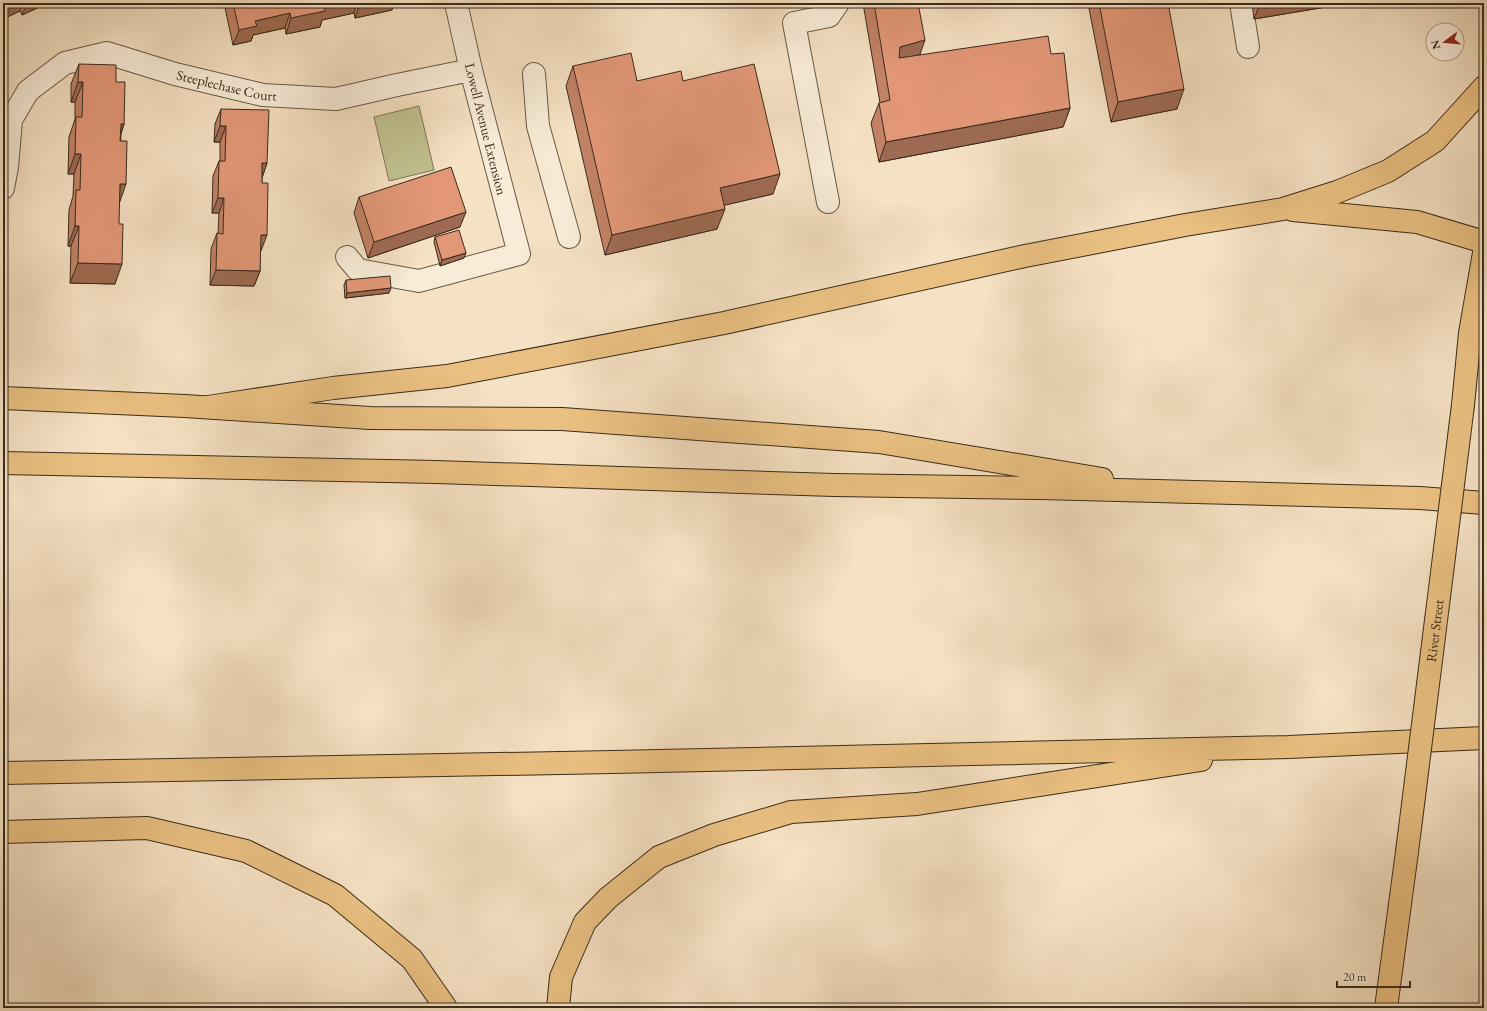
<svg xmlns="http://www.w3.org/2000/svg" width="1487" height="1011" viewBox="0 0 1487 1011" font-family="'EB Garamond',serif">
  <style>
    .green { fill: #c1c190; stroke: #7e7656 }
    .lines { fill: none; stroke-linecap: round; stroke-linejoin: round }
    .minor-casing { stroke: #695945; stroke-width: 24 }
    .major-casing { stroke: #3a2c1b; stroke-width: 24 }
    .highway-casing { stroke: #3a2c1b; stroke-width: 24 }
    .minor { stroke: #f8ecd8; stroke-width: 22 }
    .major { stroke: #eac082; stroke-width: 22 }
    .highway { stroke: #eac082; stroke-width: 22 }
    .major-bridge-casing { stroke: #3a2c1b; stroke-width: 24; stroke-linecap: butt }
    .major-bridge { stroke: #eac082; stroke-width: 22 }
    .wall { fill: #c28266; stroke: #3a2c1b }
    .shaded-wall { fill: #9e6a53; stroke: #3a2c1b }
    .building { fill: #e29777; stroke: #3a2c1b }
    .labels { text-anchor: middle; stroke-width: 3.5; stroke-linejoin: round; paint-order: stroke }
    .street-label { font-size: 14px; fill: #3a2c1b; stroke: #f8ecd8 }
  </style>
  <rect width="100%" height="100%" fill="#f5e1c3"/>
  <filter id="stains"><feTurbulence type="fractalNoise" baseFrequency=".005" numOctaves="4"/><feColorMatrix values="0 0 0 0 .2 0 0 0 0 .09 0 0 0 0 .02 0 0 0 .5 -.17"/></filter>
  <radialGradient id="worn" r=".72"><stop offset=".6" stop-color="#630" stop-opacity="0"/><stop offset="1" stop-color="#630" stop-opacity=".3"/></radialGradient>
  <!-- green -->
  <path class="green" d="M419,106L434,170L389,181L374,117Z"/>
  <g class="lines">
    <!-- minor casing -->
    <g class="minor-casing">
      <g id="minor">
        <path d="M1241,3L1248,47"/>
        <path d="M534,74L538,126L569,237"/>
        <path id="s1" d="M3,188L7,167L11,120L28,91L65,63L107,53L175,74L263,95L336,99L397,85L471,70"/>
        <path d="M828,202L794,23L829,16L838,3"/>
        <path d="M347,257L358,270L419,281L519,254L471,70L456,3"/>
      </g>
    </g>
    <!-- major casing -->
    <g class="major-casing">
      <path id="major" d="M1463,405L1470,333L1484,253
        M1386,1008L1407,852"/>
    </g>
    <!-- highway casing -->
    <g class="highway-casing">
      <path id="highway" d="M1293,210L1417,222L1484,242
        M3,398L185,406L370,418L562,419L726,431L879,442L1102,479
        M208,407L333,388L447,376L724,323L1025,256L1185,225L1283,209L1337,192L1388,171L1435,141L1484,87
        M3,463L436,472L834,485L1040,488L1420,498L1484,503
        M3,773L613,762L1289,747L1484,738
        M3,832L147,828L246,851L335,895L412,959L446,1008
        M558,1008L561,977L585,922L608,898L659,857L714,835L791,812L917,804L1201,760"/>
    </g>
    <!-- minor -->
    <use href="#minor" class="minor"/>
    <!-- major -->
    <use href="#major" class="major"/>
    <!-- highway -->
    <use href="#highway" class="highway"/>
    <!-- major-bridge casing -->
    <g class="major-bridge-casing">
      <g id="major-bridge">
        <path id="s2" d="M1407,852L1463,405"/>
      </g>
    </g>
    <!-- major-bridge -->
    <use href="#major-bridge" class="major-bridge"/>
  </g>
  <!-- wall -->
  <path class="wall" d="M3,3H48L22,15L20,11L3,19Z
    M224,3H394L392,10L355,18L354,13L322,20L320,27L286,34L285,28L253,35L251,41L233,45Z
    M863,3H918L920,55L1051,54L1070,108L1063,127L879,162L871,123L879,103H880Z
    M1088,3H1168L1177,109L1111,122Z
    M1252,3H1350L1254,19Z
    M79,64L116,82L124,124L121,134L119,201L115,284L70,283L71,246H68L69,210L73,196L74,174H68L69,137L75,119V102H71V84Z
    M573,66L637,81H683L773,194L724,205L717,229L605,255L566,86Z
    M221,109L267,163L262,178L261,251H260V271L254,286L210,285L211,249L217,233L218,234L219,213H212L213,176L219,161H220V142H214L215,124Z
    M359,197L460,227L368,258L354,213Z
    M435,237L464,258L440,266L434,242Z
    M346,280L389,293L345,298L344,285Z"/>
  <!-- shaded-wall -->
  <path class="shaded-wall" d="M3,3H23L20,11L3,19Z
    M27,3H48L22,15Z
    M334,3H357L354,13L322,20L320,27L286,34L291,18L324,5Z
    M360,3H394L392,10L355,18Z
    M1264,3H1350L1254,19L1260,4Z
    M290,13L285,28L253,35L251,41L233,45L239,30L255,21Z
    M925,40L918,60L893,67L900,47Z
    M78,82H83L75,102H71Z
    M1184,89L1177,109L1111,122L1118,102Z
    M1070,108L1063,127L879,162L886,142Z
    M121,124H124L117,143Z
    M220,126H226L220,142H214Z
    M75,154H81L74,174H68Z
    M262,163H267L262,178Z
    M780,174L773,194L713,208L720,188Z
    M120,184H126L119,204Z
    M218,198H224L219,213H212Z
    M725,209L717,229L605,255L612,235Z
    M466,212L460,227L368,258L374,242Z
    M75,226H79L71,246H68Z
    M261,235H267L261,251H255Z
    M466,253L464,258L440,266L442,260Z
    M78,263L122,264L115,284L70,283Z
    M216,270L260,271L254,286L210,285Z
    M391,288L389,293L345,298L347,293Z"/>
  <!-- building -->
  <path class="building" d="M233,3H334L324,5L325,11L291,18L290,13L255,21L257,26L239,30Z
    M874,3H918L925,40L900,47L899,58L1048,36L1051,54L1064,53L1070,108L886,142L879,103L890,100Z
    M1099,3H1168L1184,89L1118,102Z
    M631,53L637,81L681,71L683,81L754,64L780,174L720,188L725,209L612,235L573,66Z
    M79,64L116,65V82H125L124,124H121L120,141H127L126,184H120L119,224H123L122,264L78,263L79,226H75L76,190H80L81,154H75L76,117H82L83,82H78Z
    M221,109L269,110L267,163H262V183H268L267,235H261L260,271L216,270L217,233L223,234L224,198H218L219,161H225L226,126H220Z
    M451,167L466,212L374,242L359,197Z
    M459,230L466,253L442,260L435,237Z
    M390,276L391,288L347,293L346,280Z
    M1484,1001V1008H1472Z"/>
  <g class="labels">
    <!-- street labels -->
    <g class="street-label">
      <text dy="5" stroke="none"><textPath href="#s1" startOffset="316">Steeplechase Court</textPath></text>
      <text transform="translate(486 129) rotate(76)" y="5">Lowell Avenue Extension</text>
      <text dy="5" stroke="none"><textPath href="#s2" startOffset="223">River Street</textPath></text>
    </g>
  </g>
  <!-- margin -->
  <rect width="1487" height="1011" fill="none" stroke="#f5e1c3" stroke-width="16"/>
  <rect x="4" y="4" width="1479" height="1003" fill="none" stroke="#3a2c1b" stroke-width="2"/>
  <rect x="8" y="8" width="1471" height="995" fill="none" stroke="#3a2c1b"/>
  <!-- north arrow -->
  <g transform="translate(1445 42) rotate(254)"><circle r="19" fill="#f8ecd8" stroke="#ac9f8c"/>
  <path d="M0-3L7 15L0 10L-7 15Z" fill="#8f2418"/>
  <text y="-6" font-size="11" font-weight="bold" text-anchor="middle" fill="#3a2c1b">N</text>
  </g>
  <!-- scale -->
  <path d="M1337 981v6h73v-6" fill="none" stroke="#3a2c1b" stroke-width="2"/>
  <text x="1343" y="981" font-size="12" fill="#3a2c1b" stroke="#f8ecd8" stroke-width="3" paint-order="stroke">20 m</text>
  <rect width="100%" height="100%" filter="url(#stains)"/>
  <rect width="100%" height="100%" fill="url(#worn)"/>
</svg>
